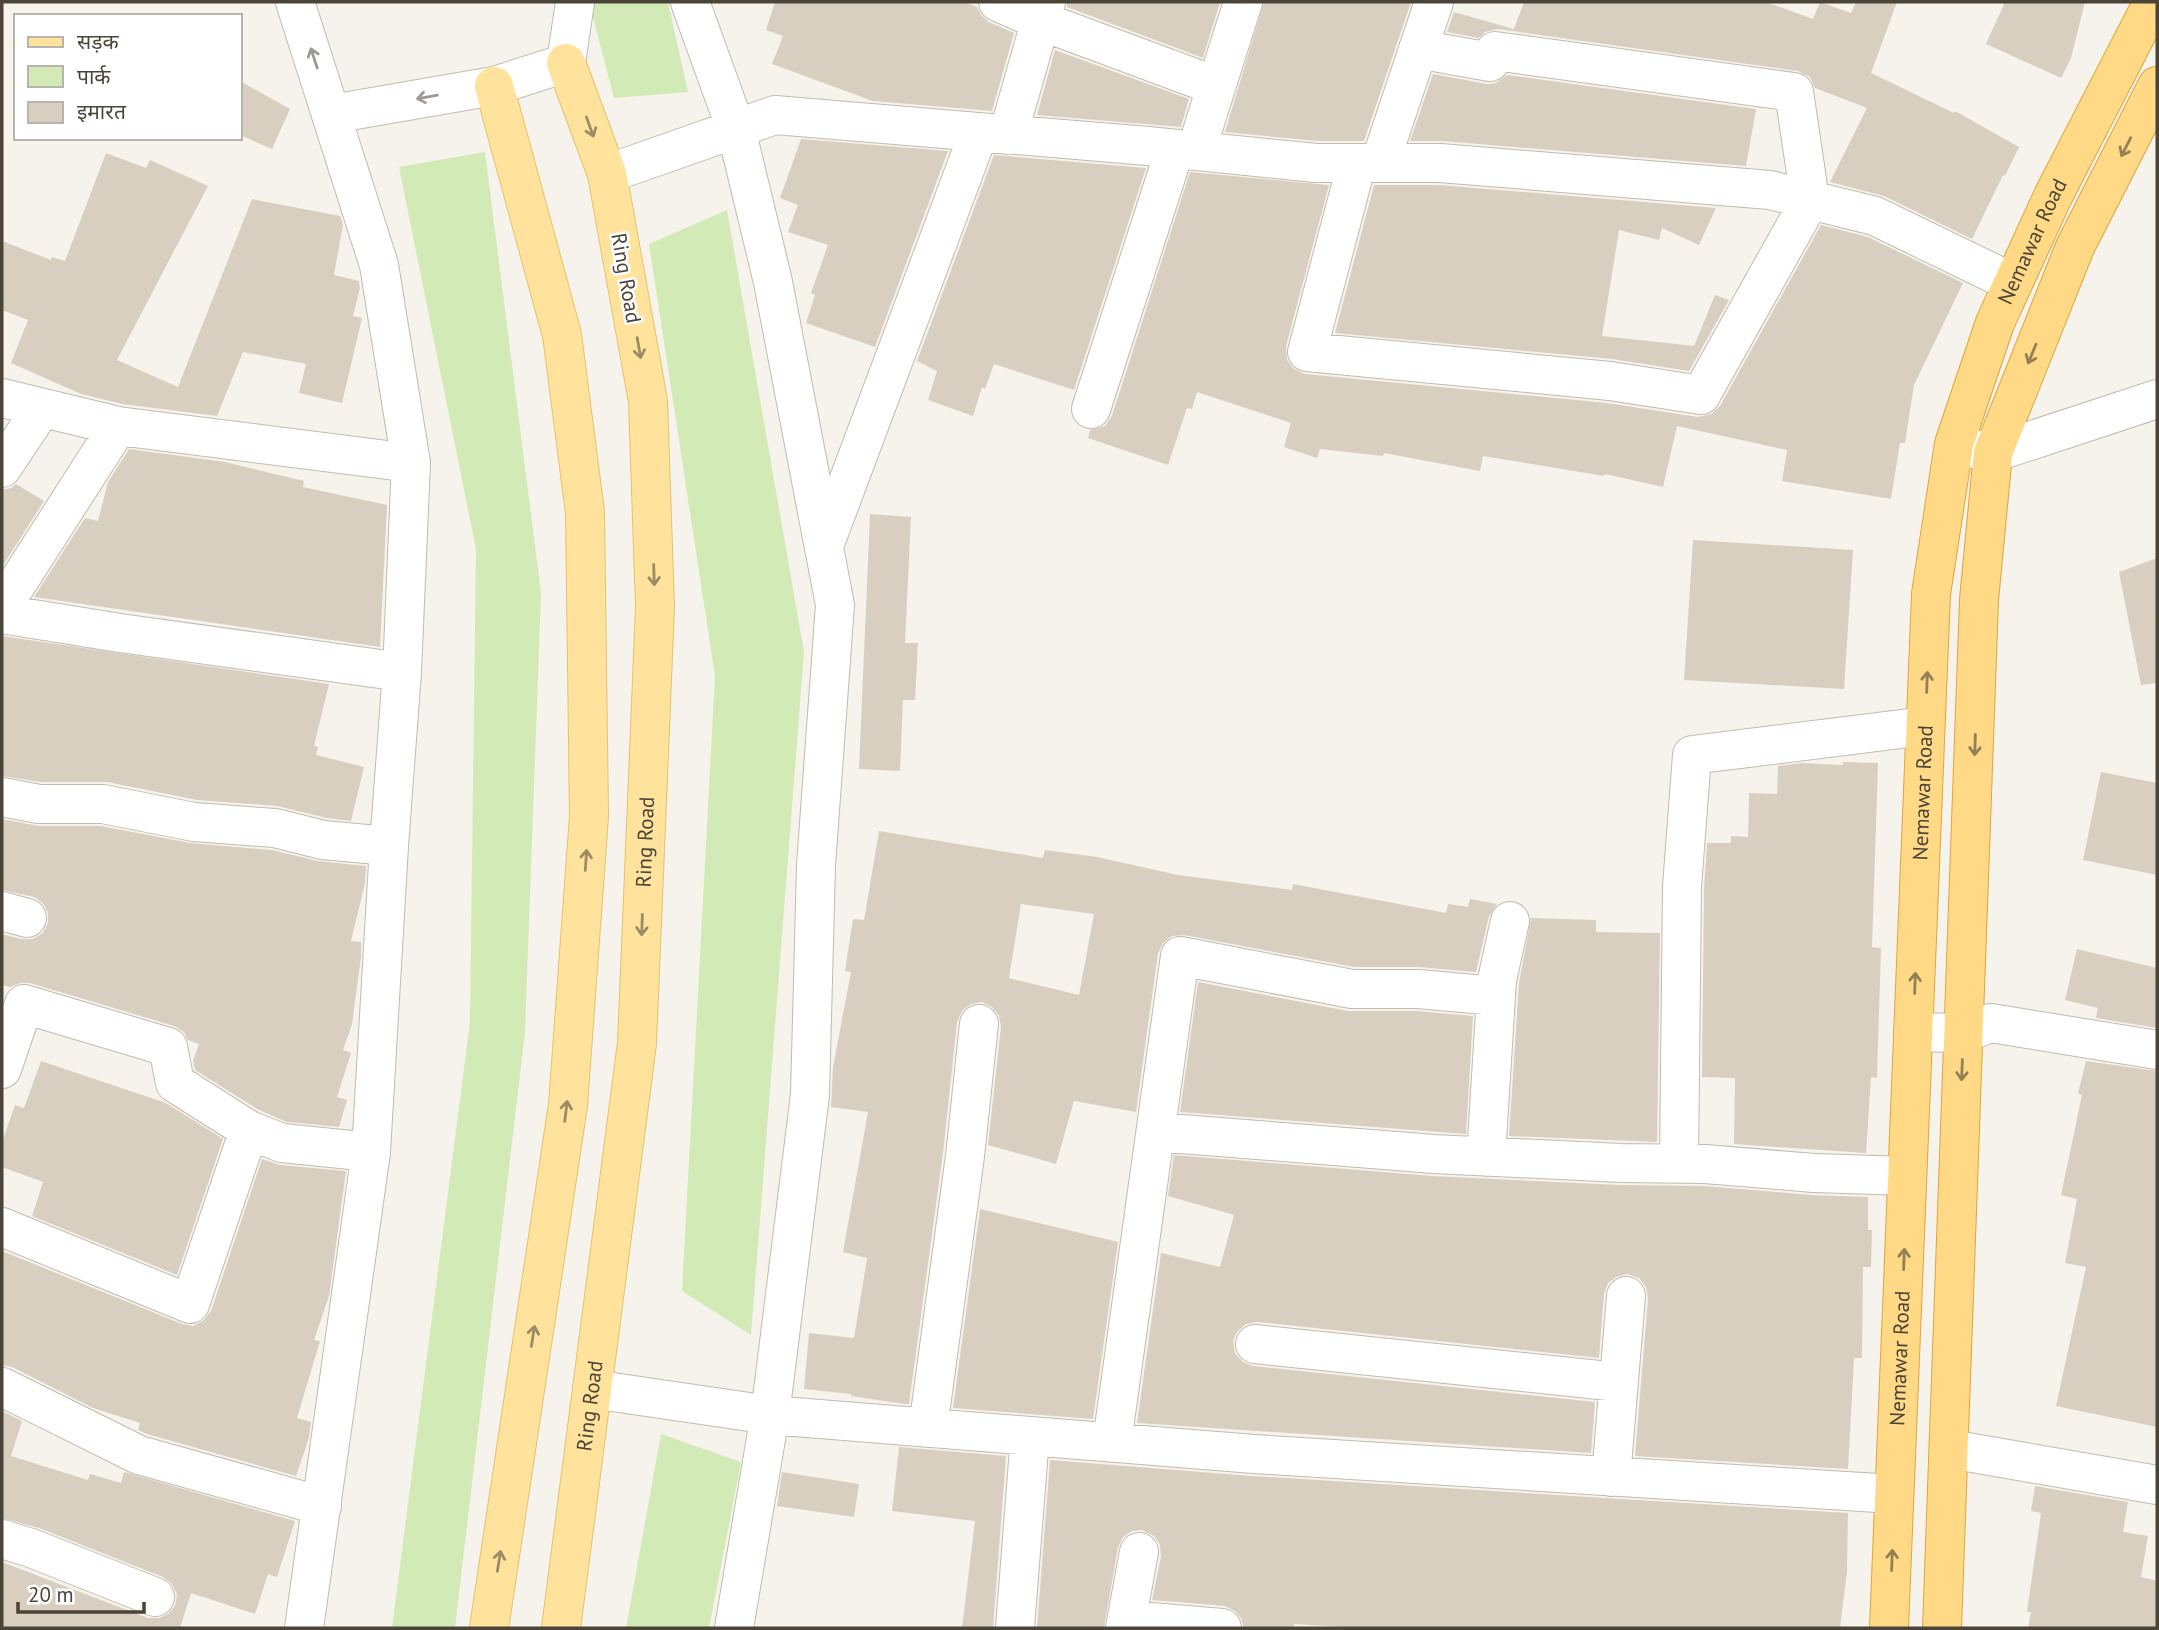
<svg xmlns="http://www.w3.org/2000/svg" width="2159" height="1630" viewBox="0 0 2159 1630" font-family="'PT Sans','Noto Sans Devanagari',sans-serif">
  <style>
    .green { fill: #d2eab5 }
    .building { fill: #d8cfc1; fill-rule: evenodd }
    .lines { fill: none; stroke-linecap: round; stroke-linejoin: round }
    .minor-casing { stroke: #c2bbae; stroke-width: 40 }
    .tertiary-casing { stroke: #c2bbae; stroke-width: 40 }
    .primary-casing { stroke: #e6c16a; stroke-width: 40 }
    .trunk-casing { stroke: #e0a43c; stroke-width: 40 }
    .minor { stroke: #fff; stroke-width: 38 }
    .tertiary { stroke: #fff; stroke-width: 38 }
    .primary { stroke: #ffe39c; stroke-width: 38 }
    .trunk { stroke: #ffd985; stroke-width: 38 }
    .oneway { stroke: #9c9892 }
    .oneway2 { stroke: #9c8c66 }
    .oneway3 { stroke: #938057 }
    .labels { text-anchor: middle; stroke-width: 5; stroke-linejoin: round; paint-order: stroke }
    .street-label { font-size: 21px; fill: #4b4439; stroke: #fff }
  </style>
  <rect width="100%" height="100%" fill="#f6f3ec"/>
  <!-- green -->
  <path class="green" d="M589,2H668L688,92L614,98Z
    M485,152L541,593L525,1032L455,1628H392L470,1022L476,549L399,167Z
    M727,210L804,652L751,1335L682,1291L715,676L649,244Z
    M661,1434L741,1462L709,1628H626Z"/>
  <!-- building -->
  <path class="building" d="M775,2H965L977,7L981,15L989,22L1014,33L992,111L873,101L772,64L783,36L766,30Z
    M1067,2H1220L1203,58L1067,7Z
    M1264,2H1411L1364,141H1317L1225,132Z
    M1524,2H1766L1813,19L1820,2L1851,13L1856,2H1897L1871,73L1954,113L1955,111L2019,147L2005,176L2003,175L1972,239L1884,196L1830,182L1867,108L1815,88L1810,77L1798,71L1498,29L1485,32L1479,38L1447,32L1454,12L1514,29Z
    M2005,2H2085L2071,58L2061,78L1986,44Z
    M1055,50L1189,99L1181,127L1037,115Z
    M1433,74L1487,84L1496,83L1507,75L1756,109L1746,166L1442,141H1410Z
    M240,81L290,109L272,149L240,135Z
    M801,139L948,151L875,347L806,323L815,295L811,293L828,245L788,232L798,205L780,198Z
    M106,153L146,168L150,160L208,186L117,360L178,387L252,199L340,216L343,224L334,275L359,281L360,288L353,316L362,318L342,403L299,393L306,364L243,352L217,416L122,404L81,394L11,363L28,320L2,310V241L51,260L52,257L65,261Z
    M994,155L1146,168L1074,390L994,364L985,389L982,387L973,416L928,400L937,371L917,361Z
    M1190,172L1329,185L1286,346L1287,360L1294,369L1305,374L1607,403L1698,417L1711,414L1720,406L1821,225L1868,237L1963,283L1914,385L1905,443H1900L1891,499L1782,481L1787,450L1677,426L1663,487L1605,474L1604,476L1483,456L1480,471L1384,453L1383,456L1320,449L1317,458L1284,447L1291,423L1197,392L1192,409L1187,408L1168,465L1088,438L1090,430L1105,426L1112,416Z
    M1374,185H1439L1716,208L1699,245L1662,228L1659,240L1619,230L1602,336L1694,346L1715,295L1729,300L1689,371L1612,359L1335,333Z
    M129,449L225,462L304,481L303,487L387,505L380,647L34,597L85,518L98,521L108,482Z
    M16,484L44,501L2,567V490L11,488Z
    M870,514L911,517L905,643H918L915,700H903L900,771L859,769Z
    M1693,540L1853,550L1844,689L1684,680Z
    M2157,558V683L2141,685L2119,572Z
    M2,636L329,684L314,746L318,747L316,755L364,767L351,821L327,818L277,806L197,800L107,782H41L2,776Z
    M1843,762L1878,763L1872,947L1881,948L1877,1078L1871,1077L1866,1153L1734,1144L1735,1078L1702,1077L1704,888L1707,843H1731V836L1748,837L1749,793L1777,794L1778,766L1801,763L1843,765Z
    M2101,772L2157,783V875L2083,860Z
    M2,819L39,826H101L190,843L272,850L318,861L366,866L365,883L351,941L361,942V957L352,1024L343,1050L351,1053L337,1097L347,1100L339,1127L287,1122L259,1110L195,1070L193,1061L199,1044L188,1040L184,1032L174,1026L30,983H20L10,987L2,985V934L21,939H33L43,933L48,923V913L43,903L34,897L2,890Z
    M879,831L1043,858L1045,850L1097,857L1178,875L1292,890L1293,884L1446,913L1448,904L1468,907L1470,899L1497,904L1489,916L1476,972L1418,967H1354L1184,935L1172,936L1163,943L1158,953L1136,1112L1074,1101L1056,1164L988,1145L1001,1026L999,1016L992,1007L982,1002L971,1004L962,1011L957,1022L943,1153L909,1404H904L851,1396V1394L804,1389L809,1333L854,1338L867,1258L843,1252L868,1112L831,1107L833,1067L851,972L845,971L853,919L864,920ZM1021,904L1094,914L1079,995L1009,978Z
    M1531,918L1596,920V932L1660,933L1657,1142L1509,1136L1519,983Z
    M2077,949L2157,968V1028L2096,1018L2098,1008L2065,1000Z
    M1198,982L1348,1011H1417L1473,1016L1466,1134L1180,1112Z
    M41,1061L166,1103L223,1139L177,1275L32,1216L43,1182L2,1167V1142L15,1105L24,1108Z
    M2086,1061L2157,1071V1427L2056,1406L2086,1267L2065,1263L2077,1199L2061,1195L2082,1095L2078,1093Z
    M1174,1155L1432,1176L1620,1185L1704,1186L1812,1195L1868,1197V1230H1872L1871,1267H1863L1862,1358H1854L1848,1469L1635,1456L1648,1298L1646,1287L1639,1278L1627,1274L1616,1277L1608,1283L1604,1294L1599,1358L1257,1322L1246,1324L1237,1332L1233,1341L1235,1353L1243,1362L1253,1366L1595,1402L1591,1453L1137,1423L1161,1253L1220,1267L1234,1215L1168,1196Z
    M262,1159L280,1165L346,1171L329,1296L314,1340L320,1341L297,1418L311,1422L309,1438L296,1476L147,1434L138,1430L140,1423L93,1408L12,1367L2,1365V1251L182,1324L193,1326L203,1321L211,1311Z
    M980,1209L1118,1242L1093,1419L953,1408Z
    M2,1411L22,1421L11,1456L88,1480L90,1474L121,1483L124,1472L295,1521L277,1577L268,1574L255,1614L191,1593L180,1628H2V1562L148,1618H159L168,1614L175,1606L177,1594L172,1584L163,1577L39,1528L2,1518Z
    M899,1447L1006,1456L993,1628H962L975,1521L892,1511Z
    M1050,1460L1252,1476L1848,1513L1847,1571L1840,1628H1360L1294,1624L1293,1628H1244L1241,1618L1235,1611L1225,1606L1152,1600L1161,1556L1160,1545L1154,1536L1142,1530L1132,1531L1123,1537L1118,1547L1104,1628H1037Z
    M782,1472L859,1484L854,1517L777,1506Z
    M2035,1486L2128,1502L2123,1532L2148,1536L2141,1577L2157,1581V1628H2028L2031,1612H2027L2041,1513L2031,1511Z"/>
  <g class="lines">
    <!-- minor casing -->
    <g class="minor-casing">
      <path id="minor" d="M690,2L736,129L773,282L835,605L816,865L810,1095L770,1415L734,1628
        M998,2L1041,21L1216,86
        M1008,135L1046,2
        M1196,151L1243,2
        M1357,163L1307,352L1610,381L1701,395L1810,200L1794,92L1495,51L1490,62L1418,49
        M1380,163L1434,2
        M607,174L775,115L1148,146L1316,163H1440L1770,190L1875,216L2013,283
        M2,398L118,426L411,463
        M1091,409L1175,149
        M1966,447L1993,453L2157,399
        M2,468L42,408
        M824,546L979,132
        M2,607L118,426
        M2,614L120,633L402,672
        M2,797L39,804H103L194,822L275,828L323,840L389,846
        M2,911L27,918
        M1913,1032L1963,1033L1991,1023L2157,1050
        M2,1069L24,1004L168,1047L175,1083L249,1130L282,1143L371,1152
        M1156,1132L1434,1154L1621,1163L1705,1164L1814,1173L1907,1176
        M1486,1157L1497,980L1510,921
        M1679,1163L1682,887L1692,755L1925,726
        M2,1227L190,1304L249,1130
        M1255,1344L1618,1382
        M2,1387L139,1455L322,1506
        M592,1389L770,1415L1254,1454L1894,1494
        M928,1428L965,1156L979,1024
        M1112,1442L1180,956L1352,989H1418L1496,996
        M1950,1449L2157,1485
        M1611,1477L1626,1296
        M2,1539L31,1548L155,1597
        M1127,1620L1222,1628
        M1015,1628L1030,1436
        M1125,1628L1139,1552"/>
    </g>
    <!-- tertiary casing -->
    <g class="tertiary-casing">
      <path id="tertiary" d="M295,2L379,265L411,463L402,672L389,846L371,1152L304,1628
        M332,114L494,86L566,63L575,2"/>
    </g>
    <!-- primary casing -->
    <g class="primary-casing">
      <g id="primary">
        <path d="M489,1628L568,1105L589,816L585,512L562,335L494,86"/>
        <path id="s1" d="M561,1628L637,1043L655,607L648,401L607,174L566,63"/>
      </g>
    </g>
    <!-- trunk casing -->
    <g class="trunk-casing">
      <g id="trunk">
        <path id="s2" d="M1889,1628L1931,594L1954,444L1995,323L2053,196L2153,2"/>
        <path d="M1942,1628L1979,600L1993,453L2075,247L2157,86"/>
      </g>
    </g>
    <!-- minor -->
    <use href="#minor" class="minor"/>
    <!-- tertiary -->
    <use href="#tertiary" class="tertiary"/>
    <!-- primary -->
    <use href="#primary" class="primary"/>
    <!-- trunk -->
    <use href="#trunk" class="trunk"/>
  </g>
  <!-- one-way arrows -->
  <defs><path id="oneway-shaft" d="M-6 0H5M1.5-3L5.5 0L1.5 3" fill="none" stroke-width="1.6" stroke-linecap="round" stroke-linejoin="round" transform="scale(1.75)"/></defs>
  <g class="oneway">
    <use href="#oneway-shaft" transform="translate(314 58) rotate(-108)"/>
    <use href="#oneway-shaft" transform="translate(427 97) rotate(170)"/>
  </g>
  <g class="oneway2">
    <use href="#oneway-shaft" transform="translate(590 127) rotate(70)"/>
    <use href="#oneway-shaft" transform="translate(639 348) rotate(80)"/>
    <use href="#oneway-shaft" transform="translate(654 575) rotate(88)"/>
    <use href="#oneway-shaft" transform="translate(586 860) rotate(-86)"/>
    <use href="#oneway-shaft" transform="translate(642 925) rotate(92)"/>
    <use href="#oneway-shaft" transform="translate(566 1111) rotate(-83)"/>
    <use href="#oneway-shaft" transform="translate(533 1336) rotate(-81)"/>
    <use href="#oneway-shaft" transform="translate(499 1561) rotate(-81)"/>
  </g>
  <g class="oneway3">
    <use href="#oneway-shaft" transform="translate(2126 147) rotate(117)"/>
    <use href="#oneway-shaft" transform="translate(2032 354) rotate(112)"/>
    <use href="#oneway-shaft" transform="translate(1927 682) rotate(-88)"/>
    <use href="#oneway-shaft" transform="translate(1975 745) rotate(92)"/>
    <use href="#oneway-shaft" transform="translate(1915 983) rotate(-88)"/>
    <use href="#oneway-shaft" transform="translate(1962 1070) rotate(92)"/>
    <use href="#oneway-shaft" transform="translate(1904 1259) rotate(-88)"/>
    <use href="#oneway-shaft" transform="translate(1892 1560) rotate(-88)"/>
  </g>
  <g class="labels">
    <!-- street labels -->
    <g class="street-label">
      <text dy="7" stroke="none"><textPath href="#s2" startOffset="1404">Nemawar Road</textPath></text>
      <text transform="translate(626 278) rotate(80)" y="7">Ring Road</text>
      <text dy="7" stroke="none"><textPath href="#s2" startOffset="836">Nemawar Road</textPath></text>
      <text dy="7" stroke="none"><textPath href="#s1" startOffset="791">Ring Road</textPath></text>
      <text dy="7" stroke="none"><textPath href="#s2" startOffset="270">Nemawar Road</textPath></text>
      <text dy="7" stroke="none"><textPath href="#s1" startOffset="224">Ring Road</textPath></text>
    </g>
  </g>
  <!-- border -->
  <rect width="2159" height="1630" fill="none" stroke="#4b4439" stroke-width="7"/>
  <!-- legend -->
  <rect x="14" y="14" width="228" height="126" fill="#ffffff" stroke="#b7b4b0" stroke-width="2"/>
  <rect x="28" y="37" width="35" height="10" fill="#ffe39c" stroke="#b7b4b0" stroke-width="2"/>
  <text x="77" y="49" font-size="21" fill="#4b4439">सड़क</text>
  <rect x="28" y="66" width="35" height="21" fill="#d2eab5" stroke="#b7b4b0" stroke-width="2"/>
  <text x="77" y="84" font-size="21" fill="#4b4439">पार्क</text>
  <rect x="28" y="102" width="35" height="21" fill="#d8cfc1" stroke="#b7b4b0" stroke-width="2"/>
  <text x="77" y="119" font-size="21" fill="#4b4439">इमारत</text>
  <!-- scale -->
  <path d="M18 1602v10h126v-10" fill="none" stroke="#4b4439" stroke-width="3.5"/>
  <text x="28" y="1602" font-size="21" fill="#4b4439" stroke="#ffffff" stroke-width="5" paint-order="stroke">20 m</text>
</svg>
